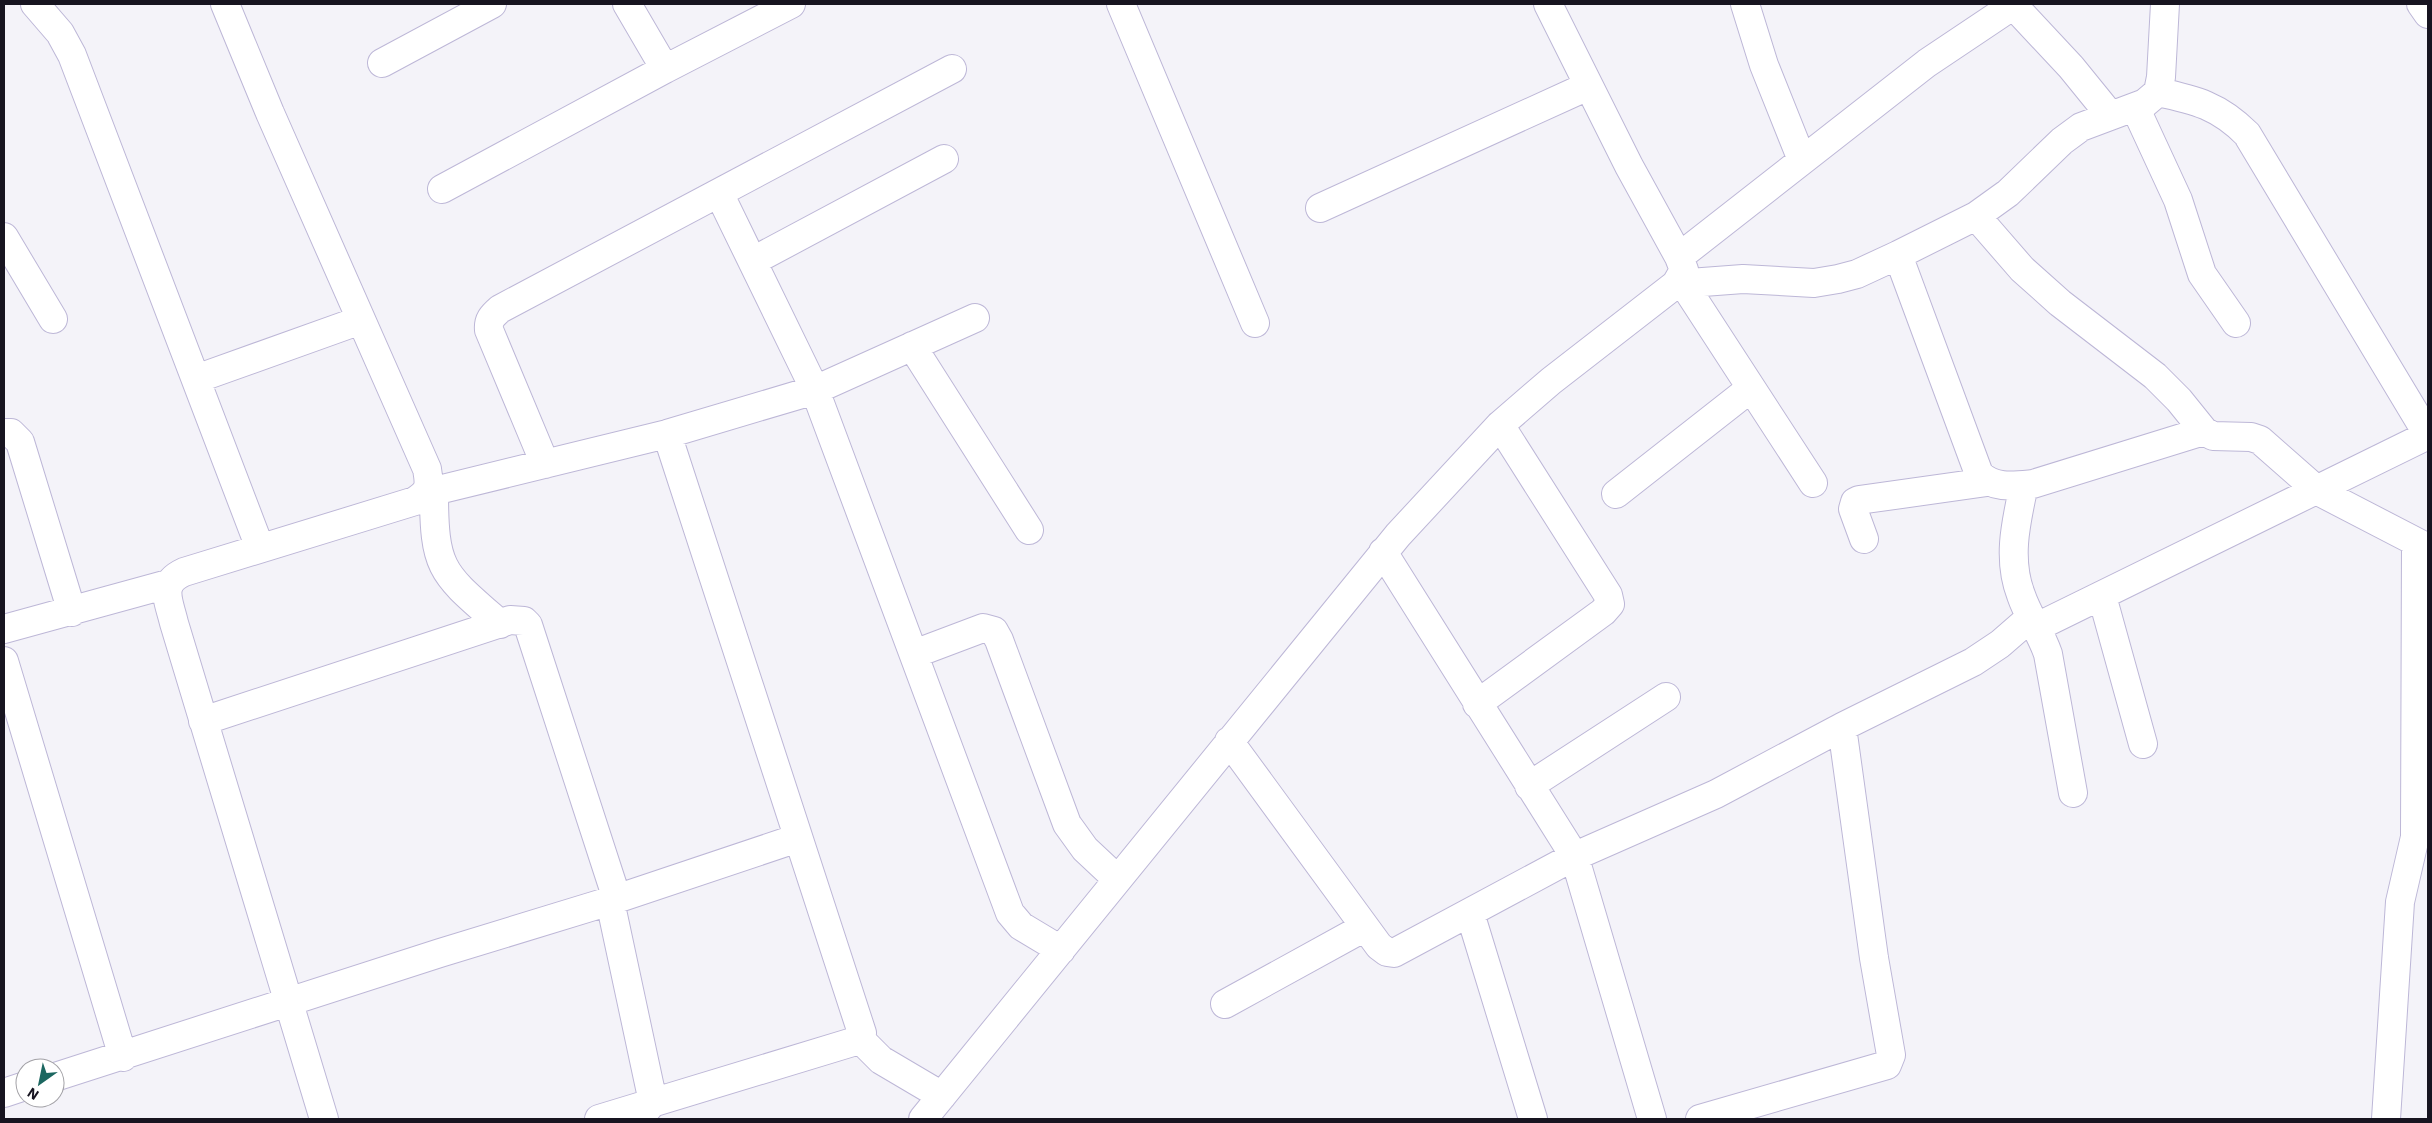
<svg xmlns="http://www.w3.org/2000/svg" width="2432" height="1123" viewBox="0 0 2432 1123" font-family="'IBM Plex Sans',sans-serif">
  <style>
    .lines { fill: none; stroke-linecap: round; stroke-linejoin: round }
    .minor-casing { stroke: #bdb7d7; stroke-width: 30 }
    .minor { stroke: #fff; stroke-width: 28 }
  </style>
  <rect width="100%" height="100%" fill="#f4f3f9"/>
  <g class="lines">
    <!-- minor casing -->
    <g class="minor-casing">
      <path id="minor" d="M35,4L60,33L72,55L260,548
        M225,4L270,113L427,469C430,486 430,491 415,501L184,572C158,584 169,601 174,623L324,1119
        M627,4L665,69L791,4
        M1121,4L1255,323
        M1745,4L1764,65L1802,160
        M2421,4L2428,14
        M2013,5L2071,67L2110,115
        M382,63L492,4
        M2158,92C2196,100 2219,106 2247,134L2428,435
        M2135,107L2178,200L2202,274L2236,323
        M442,189L665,69
        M719,193L815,390L1010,913L1021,926L1061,950
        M1320,208L1588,86
        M1976,216L2022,269L2060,303L2155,376L2179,400L2204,431L2213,436L2251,437L2260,440L2318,491L2428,548
        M4,237L53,319
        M1898,255L1979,474C1994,489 2013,486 2033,484L2204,431
        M1679,257L1927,63L2015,4
        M753,261L944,159
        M1683,283L1813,483
        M1676,284L1743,279L1814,283L1838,279L1857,274L1898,255L1976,216L2008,193L2062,141L2081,127L2145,103L2158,92L2161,77L2165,4
        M912,346L1029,530
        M196,379L361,320
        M4,433H11L20,442L72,612
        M545,464L489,330C488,320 492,316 500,309L952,69
        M2024,485C2016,522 2007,559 2021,595C2028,616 2041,633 2048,654L2073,793
        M434,492C434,571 442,573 500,624
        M426,493L667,434L815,390L975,318
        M1616,494L1751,388
        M1864,539L1853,509L1855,502L1859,500L1987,482
        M1383,552L1568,846L1577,865L1652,1119
        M2102,596L2143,744
        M2037,627L2428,435
        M4,629L168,584
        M914,654L983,628L994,631L999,640L1067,824L1085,849L1117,879
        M4,661L123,1057
        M1477,704L1603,612L1610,604L1608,595L1500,425
        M203,721L510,620L524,621L528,625L617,899
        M1229,741L1379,946L1387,952L1394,953L1573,857L1716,794L1842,727L1973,662L2000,644L2031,617
        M1529,786L1666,697
        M610,901L653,1102L641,1116
        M1470,913L1533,1119
        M1225,1004L1365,927
        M860,1039L881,1060L942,1096
        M55,1077L440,953L610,901L798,838
        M4,1093L25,1086
        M599,1119L856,1041L860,1039L862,1033L667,434
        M923,1119L1398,535L1500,425L1551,381L1676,284L1684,270L1679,257L1629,166L1548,4
        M1700,1119L1887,1065L1891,1055L1874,958L1842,727
        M2386,1119L2400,902L2415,837L2416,544"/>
    </g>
    <!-- minor -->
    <use href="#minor" class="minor"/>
  </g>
  <!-- border -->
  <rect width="2432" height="1123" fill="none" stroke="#171420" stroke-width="10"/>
  <!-- north arrow -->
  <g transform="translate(40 1083) rotate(213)"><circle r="24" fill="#ffffff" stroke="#a2a1a6"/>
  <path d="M0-4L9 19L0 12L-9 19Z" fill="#1c6760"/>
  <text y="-8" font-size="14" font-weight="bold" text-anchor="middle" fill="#171420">N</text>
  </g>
</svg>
